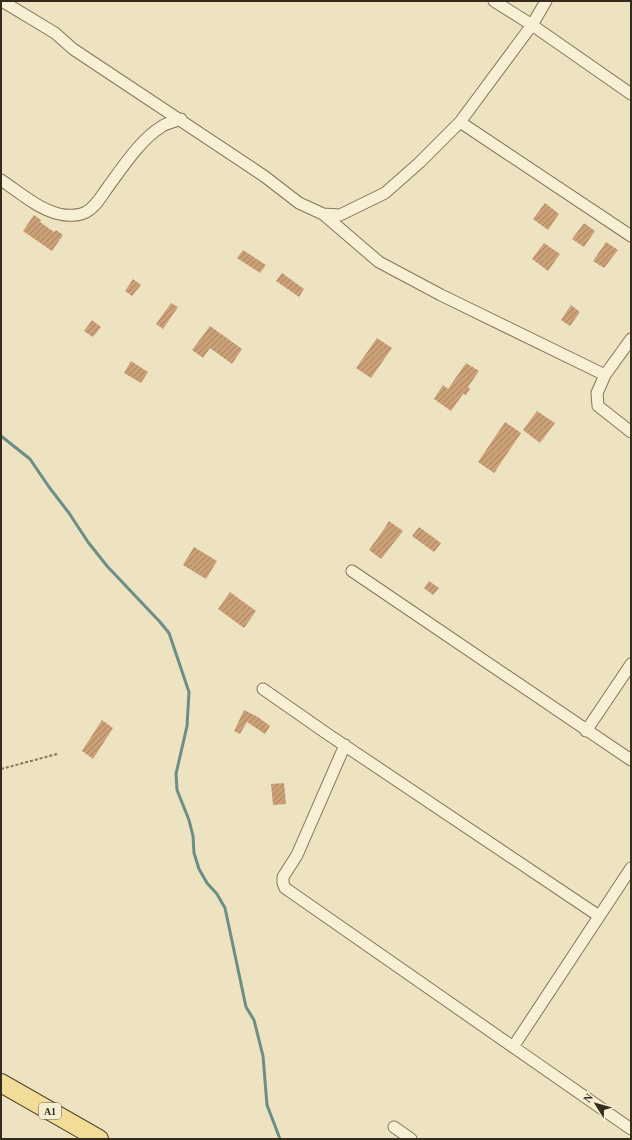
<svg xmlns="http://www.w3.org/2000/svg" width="632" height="1140" viewBox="0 0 632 1140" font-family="Georgia,serif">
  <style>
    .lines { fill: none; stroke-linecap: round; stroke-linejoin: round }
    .stream { stroke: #6b8e87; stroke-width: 3 }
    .building { fill: url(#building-hatch) }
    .minor-casing { stroke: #877459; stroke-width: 13 }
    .primary-casing { stroke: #54422d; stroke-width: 20 }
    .path { stroke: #877459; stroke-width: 2; stroke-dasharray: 3 2; stroke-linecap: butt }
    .minor { stroke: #f8f0d4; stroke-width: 11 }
    .primary { stroke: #f1dc98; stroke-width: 18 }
    .labels { text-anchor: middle; stroke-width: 3.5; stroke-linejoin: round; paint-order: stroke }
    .shield { fill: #f5edd0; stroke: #6f6553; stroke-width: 1 }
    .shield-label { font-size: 10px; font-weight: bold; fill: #362b1d }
  </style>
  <defs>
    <pattern id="building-hatch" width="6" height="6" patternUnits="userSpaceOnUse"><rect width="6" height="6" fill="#cca077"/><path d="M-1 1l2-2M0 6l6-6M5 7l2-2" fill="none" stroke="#a68361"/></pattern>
  </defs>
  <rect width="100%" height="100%" fill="#eee3c1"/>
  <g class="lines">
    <!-- stream -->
    <path class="stream" d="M1,436L30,459L49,487L69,513L88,542L107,566L160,622L169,633L189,692L187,726L176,774L177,790L189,820L193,836L194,853L199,869L207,883L217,894L225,908L246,1007L254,1020L263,1056L267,1105L280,1139"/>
  </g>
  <!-- building -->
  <path class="building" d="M545,203L559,214L548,230L533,219Z
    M34,215L41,220L40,222L54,232L56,230L63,235L52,251L23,231Z
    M584,223L595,231L584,247L572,239Z
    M606,242L618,250L604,268L593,261Z
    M544,243L560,254L548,271L532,259Z
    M243,250L266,265L260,273L237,258Z
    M282,273L304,289L299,297L276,281Z
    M133,279L141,285L132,296L125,291Z
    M171,303L178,307L163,329L156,324Z
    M571,305L580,312L570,326L561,320Z
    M92,320L101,327L93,337L84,331Z
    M210,326L242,349L232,364L210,348L203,358L192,350Z
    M377,338L392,348L371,378L356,368Z
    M131,361L148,372L141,383L124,373Z
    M466,363L479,371L468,387L470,389L466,395L463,394L451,411L434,399L443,385L448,389Z
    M537,411L555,423L540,443L523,430Z
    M505,422L521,433L494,473L478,462Z
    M389,521L403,531L381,559L369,550L384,529Z
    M419,527L441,543L434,552L412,536Z
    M194,547L217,561L206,579L183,565Z
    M429,581L439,588L433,595L424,588Z
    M230,592L256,611L244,628L218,609Z
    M244,710L258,717L270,726L265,734L247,722L240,734L234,731Z
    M102,720L113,728L93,759L82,751Z
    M284,783L286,804L273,805L271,784Z"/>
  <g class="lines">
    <!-- minor casing -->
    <g class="minor-casing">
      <path id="minor" d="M2,1L55,33L73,49L264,176L299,203L323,214L340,215L385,193L419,163L460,122L532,25L546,1
        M494,1L532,25L631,94
        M460,122L631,236
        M1,180C19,192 38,209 59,214C67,216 79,216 86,212C96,207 102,195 108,187C122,168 141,139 161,127C166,123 174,122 181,119
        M323,214L379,262L441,295L605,375
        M631,339L605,375L597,393L598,406L631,432
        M352,571L631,760
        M263,689L326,733L599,916
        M586,731L631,664
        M345,745L297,855L283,877V883L285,888L631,1129
        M513,1047L631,868
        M394,1127L411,1139"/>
    </g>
    <!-- primary casing -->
    <g class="primary-casing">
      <path id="primary" d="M1,1083L99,1139"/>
    </g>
    <!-- path -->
    <path class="path" d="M1,769L57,754"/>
    <!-- minor -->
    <use href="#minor" class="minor"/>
    <!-- primary -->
    <use href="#primary" class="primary"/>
  </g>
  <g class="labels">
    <!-- shield labels -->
    <rect class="shield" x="39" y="1103" width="22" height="16" rx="3"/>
    <g class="shield-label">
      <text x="50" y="1115">A1</text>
    </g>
  </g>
  <!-- border -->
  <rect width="632" height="1140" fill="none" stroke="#362b1d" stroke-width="4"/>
  <!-- north arrow -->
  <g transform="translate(596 1104) rotate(307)" stroke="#f5edd0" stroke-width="3" paint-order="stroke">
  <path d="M0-3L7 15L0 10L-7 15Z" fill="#362b1d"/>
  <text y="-6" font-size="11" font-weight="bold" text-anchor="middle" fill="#362b1d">N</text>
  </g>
</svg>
